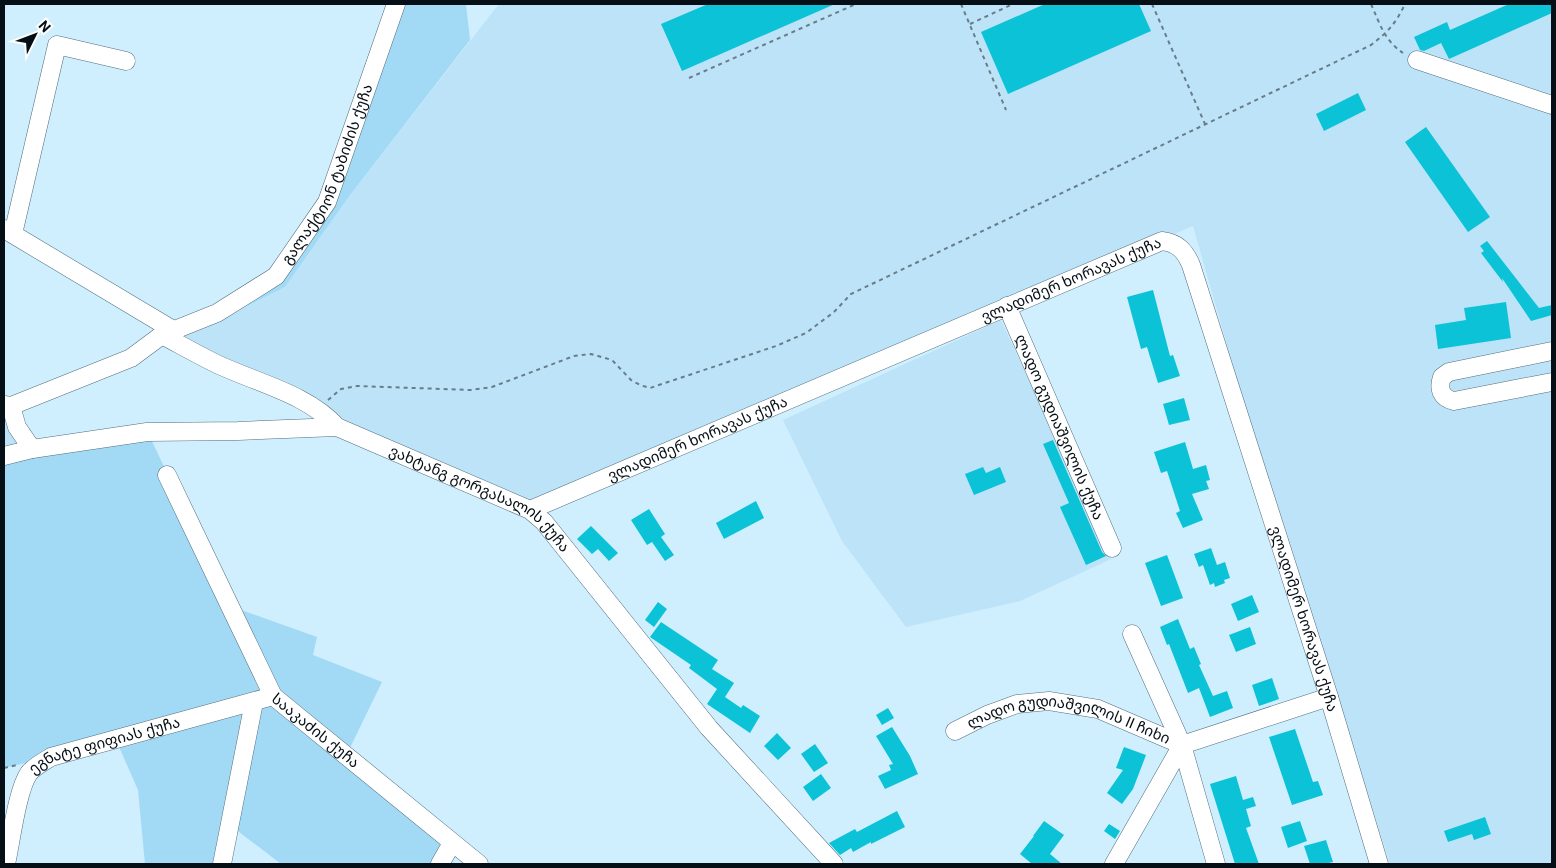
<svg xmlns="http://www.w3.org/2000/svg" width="1556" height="868" viewBox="0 0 1556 868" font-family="Roboto,'Noto Sans Georgian',sans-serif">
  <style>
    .built { fill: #bce3f8 }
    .green { fill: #a2daf6 }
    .building { fill: #0bc2d7 }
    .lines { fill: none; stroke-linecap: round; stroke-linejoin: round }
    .minor-casing { stroke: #526e7d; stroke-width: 19 }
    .path { stroke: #697d88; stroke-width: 2; stroke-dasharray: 4 4; stroke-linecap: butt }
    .minor { stroke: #fff; stroke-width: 18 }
    .labels { text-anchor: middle; stroke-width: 5; stroke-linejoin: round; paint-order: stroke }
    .street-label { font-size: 15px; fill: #050f15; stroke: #fff }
  </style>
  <rect width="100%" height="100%" fill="#cfeefe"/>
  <!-- built -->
  <path class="built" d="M499,4H1552V864H1390L1239,387L1193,226L1007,306L535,503L344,423L173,336L285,287L350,195Z
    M1001,320L1111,559L1020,601L906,627L842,541L783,420Z
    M4,418H13L15,442L31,458L4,463Z"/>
  <!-- green -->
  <path class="green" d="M396,4H466L470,40L350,195L285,287L222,318L276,276L327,202Z
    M149,435L238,622L241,610L317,637L313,655L382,682L346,756L452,843L440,864H281L230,825L222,864H145L138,790L116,740L51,757L4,768V463Z"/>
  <!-- building -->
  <path class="building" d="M708,4H835L682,71L661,24Z
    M1045,4H1139L1151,31L1008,94L981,32Z
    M1509,4H1552V13L1449,59L1441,43L1424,51L1420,50L1414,37L1447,22L1450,30Z
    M1358,93L1366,110L1324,131L1316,114Z
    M1426,127L1490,217L1468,232L1405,142Z
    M1487,241L1539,308L1552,305V315L1531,321L1502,278L1503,282L1481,253L1484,251L1480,246Z
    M1153,290L1170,356L1173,355L1180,376L1158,383L1147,347L1141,349L1127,297Z
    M1506,302L1511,338L1438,349L1435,325L1466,320L1464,308Z
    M1184,398L1190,420L1169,425L1163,404Z
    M1053,440L1102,552L1106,556L1086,565L1060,507L1069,503L1043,444Z
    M1185,442L1193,469L1206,465L1210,480L1206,481L1209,489L1192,494L1203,520L1183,528L1176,513L1180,511L1167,471L1161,473L1154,452Z
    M983,467L986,473L1000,467L1006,482L974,495L965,474Z
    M756,501L764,518L724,539L716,523Z
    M649,509L665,534L661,537L674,555L665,561L652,542L647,545L631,520Z
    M591,526L618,553L609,561L598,549L592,554L577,539Z
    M1211,548L1217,565L1225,562L1230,578L1224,580L1225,583L1215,587L1214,583L1210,585L1203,565L1199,567L1194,554Z
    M1167,555L1183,598L1161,606L1145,563Z
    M1252,595L1259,612L1238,621L1231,604Z
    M658,602L667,609L654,627L645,620Z
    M1178,619L1190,649L1194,647L1201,664L1199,665L1213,696L1227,691L1233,708L1210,717L1199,688L1188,693L1169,644L1167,645L1160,627Z
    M661,622L718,660L712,669L734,683L725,697L741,708L743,705L760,716L750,733L707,704L717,689L689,668L691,665L650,637Z
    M1250,627L1256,644L1236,652L1229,635Z
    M1272,678L1279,699L1259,706L1252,685Z
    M888,708L894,718L882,725L876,715Z
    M892,727L910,756L918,774L885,789L878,776L891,770L889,765L893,764L876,736Z
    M1295,729L1313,782L1318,781L1323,795L1292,805L1269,737Z
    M777,733L791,748L778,760L764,746Z
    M815,744L828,763L814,772L801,754Z
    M1124,747L1146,755L1133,789L1122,804L1107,793L1123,770L1116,768Z
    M821,774L831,788L813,801L803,787Z
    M1236,776L1243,800L1253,797L1256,806L1246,809L1251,826L1246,828L1259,864H1235L1210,784Z
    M897,811L905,827L871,844V842L853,852L851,848L840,855L829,843L855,829L857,832Z
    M1485,817L1491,834L1474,840L1472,834L1448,842L1444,831Z
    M1044,821L1064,835L1050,854L1062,864H1032L1020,854L1034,836H1033Z
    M1300,821L1307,841L1288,848L1281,827Z
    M1109,824L1120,831L1115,839L1104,831Z
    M1326,840L1333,862L1324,864H1310L1304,846Z"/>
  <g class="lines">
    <!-- minor casing -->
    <g class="minor-casing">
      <g id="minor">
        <path d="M1417,60L1552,105"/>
        <path d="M4,229L173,330"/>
        <path d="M13,234L57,45L126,61"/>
        <path id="s1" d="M1007,306L1112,548"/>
        <path d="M162,335C181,345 200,356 219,365C258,383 309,395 337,427"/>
        <path d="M1552,351L1449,372L1442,377C1438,389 1441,398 1454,401L1552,382"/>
        <path id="s2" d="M4,405L11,406L131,358L162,335L217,313L276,276L327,202L396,4"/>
        <path id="s3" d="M11,406L17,427L32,449L147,432L238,431L337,427L530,510L544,522L709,728L834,864"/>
        <path d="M4,456L32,449"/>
        <path id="s4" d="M167,475L273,696L479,864"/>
        <path id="s5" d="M530,510L1162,241C1178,243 1185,251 1191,265L1329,697L1379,864"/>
        <path d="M1132,634L1182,745L1216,864"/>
        <path id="s6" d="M955,731L987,715L1017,704L1049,701L1098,709L1182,745"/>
        <path d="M1182,745L1329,697"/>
        <path id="s7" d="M6,864C11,842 17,790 29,773C35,766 43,762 51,757L273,696"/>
        <path d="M222,864L254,702"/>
        <path d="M440,864L452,843"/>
        <path d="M1114,864L1182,745"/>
      </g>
    </g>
    <!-- path -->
    <path class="path" d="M961,4L1006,110
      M1152,4L1205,124
      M1371,4C1380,24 1384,40 1403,53
      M970,24L1013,4
      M689,78L856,4
      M328,400L341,389L357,386L471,390L492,387L574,356L591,354L612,360L631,380L640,385L650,388L776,346L806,333L834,312L851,294L1371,45C1388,32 1396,23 1405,4
      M4,768L17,765"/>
    <!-- minor -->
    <use href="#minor" class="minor"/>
  </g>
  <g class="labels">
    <!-- street labels -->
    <g class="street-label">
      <text dy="5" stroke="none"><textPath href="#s2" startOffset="419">გალაქტიონ ტაბიძის ქუჩა</textPath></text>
      <text dy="5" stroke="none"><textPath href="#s5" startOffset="588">ვლადიმერ ხორავას ქუჩა</textPath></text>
      <text dy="5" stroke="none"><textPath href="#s1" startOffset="132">ლადო გუდიაშვილის ქუჩა</textPath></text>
      <text dy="5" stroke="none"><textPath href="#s5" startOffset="182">ვლადიმერ ხორავას ქუჩა</textPath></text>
      <text dy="5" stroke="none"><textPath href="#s3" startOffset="516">ვახტანგ გორგასალის ქუჩა</textPath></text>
      <text dy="5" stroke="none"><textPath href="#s5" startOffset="1098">ვლადიმერ ხორავას ქუჩა</textPath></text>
      <text dy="5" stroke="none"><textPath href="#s4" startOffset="300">სააკაძის ქუჩა</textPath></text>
      <text dy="5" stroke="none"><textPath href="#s6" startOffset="121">ლადო გუდიაშვილის II ჩიხი</textPath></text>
      <text dy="5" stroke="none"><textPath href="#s7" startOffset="176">ეგნატე ფიფიას ქუჩა</textPath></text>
    </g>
  </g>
  <!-- border -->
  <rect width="1556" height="868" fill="none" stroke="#050f15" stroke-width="10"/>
  <!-- north arrow -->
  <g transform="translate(35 35) rotate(48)" stroke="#ffffff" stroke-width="4" paint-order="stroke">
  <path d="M0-4L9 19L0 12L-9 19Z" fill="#050f15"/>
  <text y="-8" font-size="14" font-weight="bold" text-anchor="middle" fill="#050f15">N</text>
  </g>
</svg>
